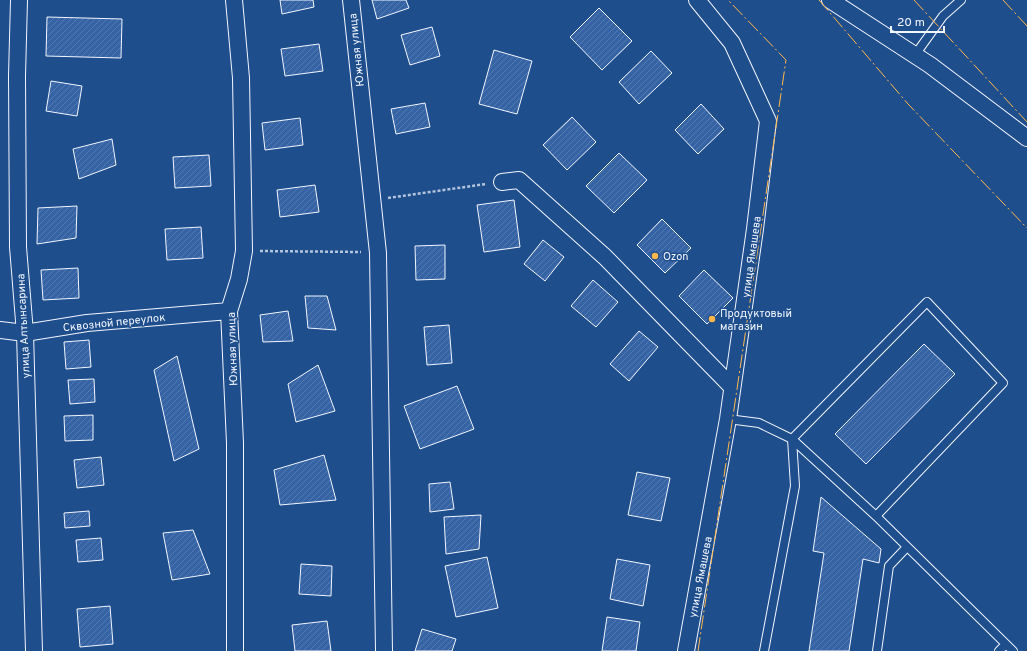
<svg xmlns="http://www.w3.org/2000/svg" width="1027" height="651" viewBox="0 0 1027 651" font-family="Overpass,sans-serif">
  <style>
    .building { fill: url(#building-hatch); stroke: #f2f6ff }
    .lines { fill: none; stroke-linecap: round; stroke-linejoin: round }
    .lane-casing { stroke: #f2f6ff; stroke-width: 10 }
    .street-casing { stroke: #f2f6ff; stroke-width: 18 }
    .path { stroke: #b3c4dc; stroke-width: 2.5; stroke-dasharray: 3 2; stroke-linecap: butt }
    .lane { stroke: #1f4e8c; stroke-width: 8 }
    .street { stroke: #1f4e8c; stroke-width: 16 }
    .power { stroke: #ffb74d; stroke-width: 1; stroke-dasharray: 14 3 2 3; stroke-linecap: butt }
    .poi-dot { fill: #ffb74d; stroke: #1f4e8c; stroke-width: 1.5 }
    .labels { text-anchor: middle; stroke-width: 3; stroke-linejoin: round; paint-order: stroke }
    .street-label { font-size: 11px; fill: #f2f6ff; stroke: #1f4e8c }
    .poi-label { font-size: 11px; fill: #f2f6ff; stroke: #1f4e8c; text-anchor: start }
  </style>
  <defs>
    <pattern id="building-hatch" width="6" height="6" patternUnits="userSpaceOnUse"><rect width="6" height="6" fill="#3563a3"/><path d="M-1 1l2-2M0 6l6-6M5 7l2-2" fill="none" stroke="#537ab1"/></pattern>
  </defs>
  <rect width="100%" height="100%" fill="#1f4e8c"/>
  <!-- building -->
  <path class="building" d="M280,0H313L314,7L282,14Z
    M372,0H406L409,8L377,19Z
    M599,8L632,41L602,70L570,37Z
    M47,17L122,19L121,58L46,56Z
    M432,27L440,56L410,65L401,35Z
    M319,44L323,71L285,76L281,49Z
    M494,50L532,61L517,114L479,104Z
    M651,51L672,73L639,104L619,82Z
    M51,81L82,86L77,116L46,111Z
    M425,103L430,127L396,134L391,109Z
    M701,104L724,129L698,154L675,130Z
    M572,117L596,142L567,170L543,145Z
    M300,118L303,145L265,150L262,123Z
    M112,139L116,165L79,179L73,149Z
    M619,153L647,180L614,213L586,186Z
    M209,155L211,186L175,188L173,157Z
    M315,185L319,212L280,217L277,190Z
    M514,200L520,247L484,252L477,205Z
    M77,206L76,238L37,244L38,208Z
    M662,219L691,248L665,273L637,245Z
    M201,227L203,258L167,260L165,229Z
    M543,240L564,257L545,281L524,264Z
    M445,245V279L416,280L415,246Z
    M78,268L79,298L43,300L41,270Z
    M704,270L733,298L707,324L679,296Z
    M593,280L618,302L596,327L571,306Z
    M305,296H327L336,330L308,328Z
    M288,311L293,341L263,342L260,315Z
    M449,325L452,363L427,365L424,327Z
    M639,331L658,347L629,381L610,364Z
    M89,340L91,367L66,369L64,342Z
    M924,344L955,374L866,464L835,434Z
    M177,356L199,449L174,461L154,370Z
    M318,365L335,411L296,422L288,384Z
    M94,379L95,402L70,404L68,380Z
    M457,386L474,429L420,449L404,406Z
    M93,415V440L65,441L64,416Z
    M324,455L336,500L280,505L274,470Z
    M101,457L104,485L77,488L74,460Z
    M637,472L670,478L661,521L628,515Z
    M450,482L454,509L430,512L429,484Z
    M821,497L881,549L879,563L863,559L849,651H809L824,553L813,551Z
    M89,511L90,526L65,528L64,513Z
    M481,515L479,549L446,554L444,517Z
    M193,530L210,574L172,580L163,533Z
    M101,538L103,560L78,562L76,540Z
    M487,557L498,608L456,617L445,566Z
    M617,559L650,565L643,606L610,599Z
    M301,564L332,566L331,596L299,594Z
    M110,606L113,644L80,647L77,609Z
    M607,617L640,622L636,651H602Z
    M327,621L331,651H295L292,625Z
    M422,629L456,639L452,651H415Z"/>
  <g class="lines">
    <!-- lane casing -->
    <g class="lane-casing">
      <path id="lane" d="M915,55L943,16L961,0
        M728,419L759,423L792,439L876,516L1013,651
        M764,651L795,486L792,439L927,302L1003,383L876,516
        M877,651L889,566L907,547
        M999,651L1006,644"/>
    </g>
    <!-- street casing -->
    <g class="street-casing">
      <path id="street" d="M19,0L17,76L18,247L25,333L34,651
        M234,0L241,78L244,251L239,279L229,311L235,443V651
        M351,0L378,253L384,651
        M830,0L930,65L1027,138
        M502,182L519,180L605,257L732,387
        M0,330L25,333L87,323L229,311
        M686,651L728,419L755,229L768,121L732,43L697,0"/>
    </g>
    <!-- path -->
    <path class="path" d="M388,198L486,184
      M260,251L361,252"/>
    <!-- lane -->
    <use href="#lane" class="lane"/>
    <!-- street -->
    <use href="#street" class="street"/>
    <!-- power -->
    <path class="power" d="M819,0L908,104L1027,228
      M914,0L1027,122
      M1003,0L1027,26
      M698,651L786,60L728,0"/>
  </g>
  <!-- markers -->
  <g class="poi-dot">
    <circle cx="655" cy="256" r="4"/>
    <circle cx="712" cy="319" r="4"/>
  </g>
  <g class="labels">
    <!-- street labels -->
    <g class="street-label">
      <text transform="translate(356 50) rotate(-96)" y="4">Южная улица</text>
      <text transform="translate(751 257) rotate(-82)" y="4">улица Ямашева</text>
      <text transform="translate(114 322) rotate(-6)" y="4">Сквозной переулок</text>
      <text transform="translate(23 326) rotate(-93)" y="4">улица Алтынсарина</text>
      <text transform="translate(232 349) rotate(-92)" y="4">Южная улица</text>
      <text transform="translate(700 577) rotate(-79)" y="4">улица Ямашева</text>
    </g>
    <!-- poi labels -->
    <g class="poi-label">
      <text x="663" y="260">Ozon</text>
      <text x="720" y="317">Продуктовый<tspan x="720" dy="13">магазин</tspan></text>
    </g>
  </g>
  <!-- scale -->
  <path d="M891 26v6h53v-6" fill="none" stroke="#f2f6ff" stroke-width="2"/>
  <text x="897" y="26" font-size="12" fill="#f2f6ff" stroke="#1f4e8c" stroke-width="3" paint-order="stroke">20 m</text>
</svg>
